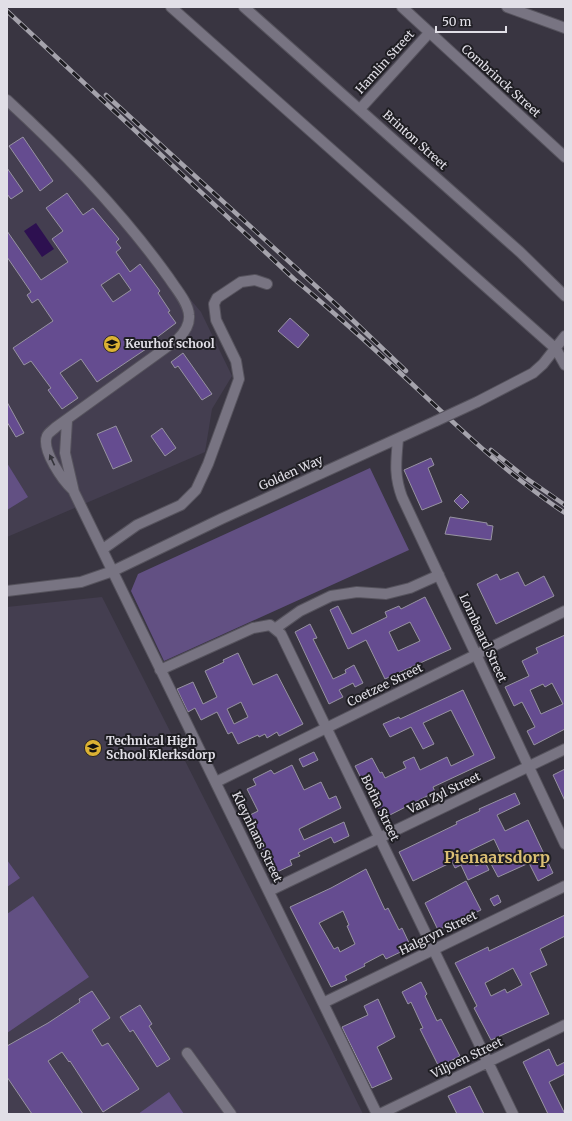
<svg xmlns="http://www.w3.org/2000/svg" width="572" height="1121" viewBox="0 0 572 1121" font-family="Merriweather,serif">
  <style>
    .built { fill: #443e50 }
    .green { fill: #625083 }
    .water { fill: #2d1050 }
    .building { fill: #654c90; stroke: #9793a1; fill-rule: evenodd }
    .lines { fill: none; stroke-linecap: round; stroke-linejoin: round }
    .minor-casing { stroke: #56535d; stroke-width: 12 }
    .minor { stroke: #787482; stroke-width: 10 }
    .rail-casing { stroke: #a5a3ac; stroke-width: 4.5 }
    .rail { stroke: #1f1e23; stroke-width: 3; stroke-dasharray: 9; stroke-linecap: butt }
    .minor-bridge-casing { stroke: #56535d; stroke-width: 12; stroke-linecap: butt }
    .minor-bridge { stroke: #787482; stroke-width: 10 }
    .oneway { fill: #35343b }
    .labels { text-anchor: middle; stroke-width: 4; stroke-linejoin: round; paint-order: stroke }
    .street-label { font-size: 12px; fill: #e1dfe7; stroke: #1f1e23 }
    .poi-label { font-size: 12px; font-weight: bold; fill: #e1dfe7; stroke: #1f1e23; text-anchor: start }
    .district-label { font-size: 16px; font-weight: bold; fill: #dbbf74; stroke: #1f1e23 }
  </style>
  <rect width="100%" height="100%" fill="#393541"/>
  <!-- built -->
  <path class="built" d="M7,98L78,165L201,312L232,376L212,409L205,452L7,537Z
    M102,597L329,1045L363,1114H7V607Z"/>
  <!-- green -->
  <path class="green" d="M7,463L28,497L7,510Z
    M370,468L409,550L164,661L131,591L138,574Z
    M7,860L20,878L7,887Z
    M33,896L89,977L7,1033V914Z
    M169,1092L184,1114H138Z"/>
  <!-- water -->
  <path class="water" d="M36,223L54,249L42,257L24,231Z"/>
  <!-- building -->
  <path class="building" d="M23,137L53,181L40,191L9,146Z
    M7,168L23,191L11,199L7,194Z
    M67,193L83,215L93,208L119,239L116,242L121,248L116,252L130,272L140,264L160,291L158,293L170,311L168,312L176,323L144,347L146,349L97,382L81,359L60,373L78,398L62,409L48,390L51,388L31,361L24,365L13,348L53,321L38,299L32,303L27,295L31,292L7,257V231L41,280L68,262L52,239L63,231L46,208ZM119,273L131,290L113,302L101,285Z
    M290,318L309,335L298,348L278,331Z
    M183,353L212,394L202,400L178,366L175,368L171,362Z
    M7,402L24,433L16,437L7,422Z
    M116,426L132,461L113,469L97,434Z
    M162,428L176,448L165,456L151,436Z
    M431,458L434,465L428,468L442,502L422,510L404,470Z
    M461,494L469,502L462,509L454,501Z
    M450,517L487,523V525L493,526L491,540L445,534Z
    M518,572L525,586L544,576L554,596L496,624L477,584L497,574L500,580Z
    M425,597L451,649L385,679L366,640L348,649L330,610L338,606L352,634L387,617L385,612L399,606L401,609ZM410,622L420,641L398,651L389,632Z
    M310,624L317,638L313,639L333,679L346,673L345,670L354,665L363,683L355,687L353,683L339,690L343,697L329,704L295,632Z
    M565,635V729L534,745L527,731L535,727L522,702L514,706L505,687L529,676L522,661L538,653L536,648ZM552,683L563,704L541,714L530,690L543,684L545,687Z
    M238,653L253,685L277,674L303,724L279,736L277,732L267,738L265,734L259,737L258,735L238,744L232,732L228,734L217,712L201,720L195,708L188,712L177,689L193,682L203,704L217,697L205,671L224,662L223,660ZM241,702L248,717L234,724L227,709Z
    M463,690L495,758L433,787L435,792L382,819L365,778L362,780L355,766L372,758L380,773L382,772L385,778L406,768L403,762L414,757L420,770L447,757L451,766L474,755L451,710L423,723L434,744L423,749L411,727L390,737L383,724L399,717L400,719Z
    M314,752L318,760L303,767L299,759Z
    M292,765L304,790L321,782L329,799L336,796L341,808L299,829L304,840L344,822L349,836L334,843L331,837L298,853L300,856L290,860L292,865L275,873L246,817L258,811L247,789L256,785L253,779L271,770L274,774Z
    M565,769V801L553,775Z
    M515,793L520,804L497,815L505,831L528,820L553,873L538,881L529,863L498,877L490,862L502,856L494,839L469,851L476,866L485,862L489,870L468,880L461,865L455,868L452,862L413,881L399,852L457,824L456,822L480,811L479,809Z
    M366,869L385,910L388,908L399,930L402,928L411,947L386,959L383,954L364,964L365,966L345,976L347,980L331,987L290,907L331,888ZM343,911L349,925L347,926L355,944L340,952L338,947L334,949L319,923Z
    M466,881L481,910L438,930L425,903Z
    M498,895L501,902L494,906L490,899Z
    M565,915V936L540,949L547,965L530,973L549,1014L491,1040L474,1008L477,1006L455,963L488,947L489,951ZM513,968L522,985L507,993L505,989L491,996L485,983Z
    M421,982L427,994L425,996L437,1021L441,1019L460,1056L439,1067L420,1029L423,1028L411,1002L408,1004L402,992Z
    M92,991L110,1018L92,1030L102,1046L108,1043L139,1089L103,1112L70,1061L69,1062L62,1052L48,1061L83,1114H32L7,1077V1046L48,1023L80,1002L79,999Z
    M378,999L395,1037L377,1047L392,1079L372,1088L342,1027L368,1015L364,1006Z
    M140,1005L152,1024L149,1026L170,1059L157,1067L133,1030L130,1032L120,1017Z
    M549,1049L557,1066L565,1062V1074L549,1082L565,1114H548L523,1062Z
    M470,1086L484,1114H457L448,1096Z"/>
  <g class="lines">
    <!-- minor casing -->
    <g class="minor-casing">
      <path id="minor" d="M171,7L556,349L565,365
        M244,7L520,252L565,296
        M402,7L565,157
        M507,7L565,28
        M7,100C67,155 122,212 169,278C176,289 188,302 189,315C190,325 185,332 178,339L56,427C53,430 48,433 47,436C41,450 63,481 73,490
        M360,109L429,33
        M477,402L533,373L543,364L565,336
        M67,421L65,453L74,492L377,1114
        M398,439C396,462 394,475 402,497L565,844
        M103,549L137,525L181,505L196,490L208,464L239,379L236,361L216,320L214,304L217,298L241,282L255,280L267,284
        M7,591L81,582L113,571L221,519L436,421
        M276,628L300,611L331,596L357,592L386,594L410,588L439,575
        M160,670L253,628L270,625L281,634L513,1114
        M216,782L565,611
        M269,891L565,749
        M323,1003L565,886
        M187,1053L231,1114
        M380,1114L565,1025"/>
    </g>
    <!-- minor -->
    <use href="#minor" class="minor"/>
    <!-- rail casing -->
    <g class="rail-casing">
      <path id="rail" d="M7,11L294,279C334,312 372,347 410,382C459,428 508,475 565,513
        M106,95L340,308L406,371
        M491,450L526,478L565,505"/>
    </g>
    <!-- rail -->
    <use href="#rail" class="rail"/>
    <!-- minor-bridge casing -->
    <g class="minor-bridge-casing">
      <path id="minor-bridge" d="M436,421L477,402"/>
    </g>
    <!-- minor-bridge -->
    <use href="#minor-bridge" class="minor-bridge"/>
  </g>
  <!-- one-way arrows -->
  <defs><path id="oneway-solid" d="M-6-.8H1V-3.2L6.5 0L1 3.2V.8H-6Z"/></defs>
  <use class="oneway" href="#oneway-solid" transform="translate(52 460) rotate(-115)"/>
  <!-- icons -->
  <defs>
    <g id="school-disc" transform="scale(0.9)"><circle r="9.5" fill="#dcb233" stroke="#1f1e23"/><path d="M0-5L7-2L0 1L-7-2ZM-4 1L0 2.5L4 1V4Q0 6-4 4Z" fill="#111"/></g>
  </defs>
  <g fill-rule="evenodd">
    <use href="#school-disc" x="112" y="344"/>
    <use href="#school-disc" x="93" y="748"/>
  </g>
  <g class="labels">
    <!-- street labels -->
    <g class="street-label">
      <text transform="translate(385 62) rotate(-48)" y="4">Hamlin Street</text>
      <text transform="translate(501 81) rotate(42)" y="4">Combrinck Street</text>
      <text transform="translate(415 140) rotate(42)" y="4">Brinton Street</text>
      <text transform="translate(291 473) rotate(-24)" y="4">Golden Way</text>
      <text transform="translate(483 638) rotate(65)" y="4">Lombaard Street</text>
      <text transform="translate(385 685) rotate(-26)" y="4">Coetzee Street</text>
      <text transform="translate(444 793) rotate(-26)" y="4">Van Zyl Street</text>
      <text transform="translate(380 808) rotate(64)" y="4">Botha Street</text>
      <text transform="translate(257 837) rotate(64)" y="4">Kleynhans Street</text>
      <text transform="translate(438 933) rotate(-26)" y="4">Halgryn Street</text>
      <text transform="translate(467 1058) rotate(-26)" y="4">Viljoen Street</text>
    </g>
    <!-- poi labels -->
    <g class="poi-label">
      <text x="125" y="348">Keurhof school</text>
      <text x="106" y="745">Technical High<tspan x="106" dy="14">School Klerksdorp</tspan></text>
    </g>
    <!-- district labels -->
    <g class="district-label">
      <text x="497" y="863">Pienaarsdorp</text>
    </g>
  </g>
  <!-- border -->
  <rect width="572" height="1121" fill="none" stroke="#e1dfe7" stroke-width="16"/>
  <!-- scale -->
  <path d="M436 26v6h70v-6" fill="none" stroke="#e1dfe7" stroke-width="2"/>
  <text x="442" y="26" font-size="12" fill="#e1dfe7" stroke="#1f1e23" stroke-width="3" paint-order="stroke">50 m</text>
</svg>
